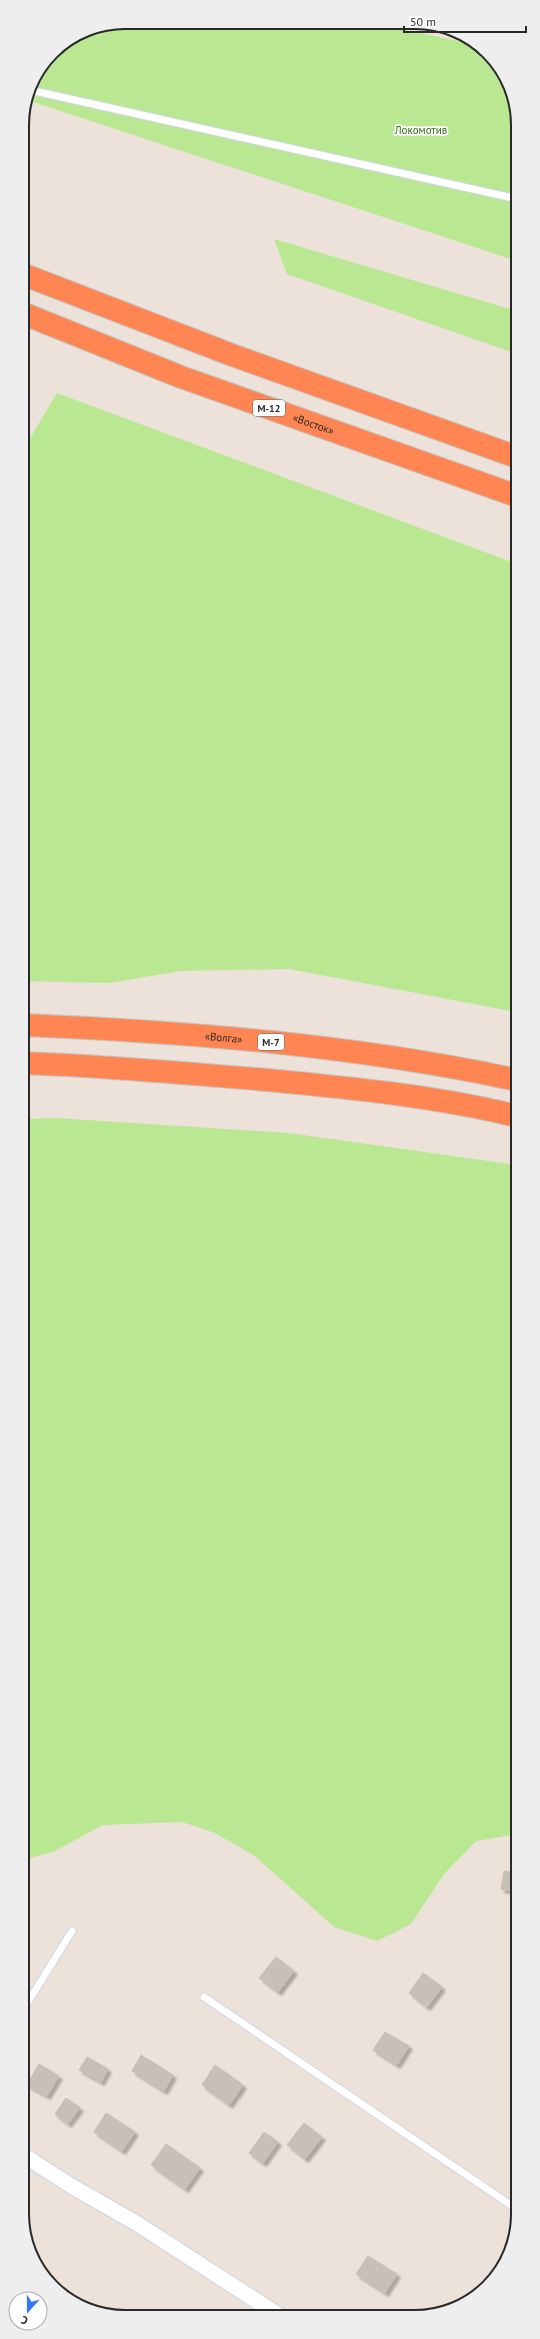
<svg xmlns="http://www.w3.org/2000/svg" width="540" height="2339" viewBox="0 0 540 2339" font-family="'PT Sans',sans-serif">
  <style>
    .green { fill: #bae792 }
    .building { fill: #c7c0b8; stroke: #c8beb3; filter: url(#shadow) }
    .lines { fill: none; stroke-linecap: round; stroke-linejoin: round }
    .lane-casing { stroke: #cfd5e3; stroke-width: 9 }
    .street-casing { stroke: #cfd5e3; stroke-width: 17 }
    .highway-casing { stroke: #c3c3c3; stroke-width: 24 }
    .lane { stroke: #fff; stroke-width: 7 }
    .street { stroke: #fff; stroke-width: 15 }
    .highway { stroke: #ff8652; stroke-width: 22 }
    .labels { text-anchor: middle; stroke-width: 3.5; stroke-linejoin: round; paint-order: stroke }
    .shield { fill: #fff; stroke: #696969; stroke-width: 1 }
    .shield-label { font-size: 10px; font-weight: bold; fill: #292929 }
    .park-label { font-size: 11px; fill: #326a15; stroke: #fff }
    .street-label { font-size: 11px; fill: #292929; stroke: #fff }
    .rim { fill: none; stroke: #292929; stroke-width: 2 }
  </style>
  <defs>
    <filter id="shadow"><feDropShadow dx="3.5" dy="3.5" stdDeviation="1" flood-color="#0004"/></filter>
  </defs>
  <rect width="100%" height="100%" fill="#ece2d9"/>
  <!-- green -->
  <path class="green" d="M125,22L376,24L478,45L492,57L517,112V261L27,100L33,80L52,52L86,30Z
    M274,239L517,311V354L287,274Z
    M57,393L517,564V1012L289,969L181,971L109,983L23,981L22,446L26,445Z
    M56,1118L289,1133L517,1165L518,1834L476,1841L444,1874L411,1924L377,1941L334,1927L255,1856L215,1833L182,1822L103,1825L55,1851L23,1860V1119Z"/>
  <!-- building -->
  <path class="building" d="M504,1871L518,1873V1892L501,1889Z
    M276,1957L294,1971L278,1992L259,1978Z
    M423,1973L442,1987L427,2007L409,1993Z
    M385,2032L409,2046L397,2065L373,2050Z
    M141,2055L173,2075L164,2091L132,2071Z
    M87,2057L108,2069L101,2082L79,2070Z
    M39,2064L59,2076L47,2096L27,2085Z
    M215,2065L243,2085L229,2105L202,2085Z
    M66,2098L80,2108L68,2124L55,2114Z
    M106,2113L135,2132L122,2151L94,2132Z
    M304,2123L322,2137L305,2159L287,2145Z
    M264,2132L278,2142L263,2163L249,2153Z
    M166,2144L200,2168L185,2189L151,2165Z
    M368,2256L397,2274L385,2293L356,2274Z"/>
  <g class="lines">
    <!-- lane casing -->
    <g class="lane-casing">
      <path id="lane" d="M30,90L517,199
        M204,1997L518,2210
        M23,2010L72,1931"/>
    </g>
    <!-- street casing -->
    <g class="street-casing">
      <path id="street" d="M23,2155L73,2187L136,2223L280,2316"/>
    </g>
    <!-- highway casing -->
    <g class="highway-casing">
      <g id="highway">
        <path d="M22,274L232,355L517,457"/>
        <path id="s1" d="M22,313L181,377L517,496"/>
        <path id="s2" d="M23,1025C189,1032 355,1045 517,1080"/>
        <path d="M23,1063C104,1066 185,1073 267,1080C351,1088 435,1096 517,1116"/>
      </g>
    </g>
    <!-- lane -->
    <use href="#lane" class="lane"/>
    <!-- street -->
    <use href="#street" class="street"/>
    <!-- highway -->
    <use href="#highway" class="highway"/>
  </g>
  <g class="labels">
    <!-- shield labels -->
    <g class="shield">
      <rect x="253" y="400" width="32" height="16" rx="3"/>
      <rect x="258" y="1034" width="26" height="16" rx="3"/>
    </g>
    <g class="shield-label">
      <text x="269" y="412">М-12</text>
      <text x="271" y="1046">М-7</text>
    </g>
    <!-- park labels -->
    <g class="park-label">
      <text x="421" y="134">Локомотив</text>
    </g>
    <!-- street labels -->
    <g class="street-label">
      <text dy="4" stroke="none"><textPath href="#s1" startOffset="312">«Восток»</textPath></text>
      <text dy="4" stroke="none"><textPath href="#s2" startOffset="201">«Волга»</textPath></text>
    </g>
  </g>
  <!-- crop -->
  <path d="M0 0H540V2339H0ZM125 29H415A96 96 0 0 1 511 125V2214A96 96 0 0 1 415 2310H125A96 96 0 0 1 29 2214V125A96 96 0 0 1 125 29Z" fill="#eee" fill-rule="evenodd"/>
  <path class="rim" d="M125 29H415A96 96 0 0 1 511 125V2214A96 96 0 0 1 415 2310H125A96 96 0 0 1 29 2214V125A96 96 0 0 1 125 29Z"/>
  <!-- north arrow -->
  <g transform="translate(28 2311) rotate(201)"><circle r="19" fill="#ffffff" stroke="#a9a9a9"/>
  <path d="M0-3L7 15L0 10L-7 15Z" fill="#3474ff"/>
  <text y="-6" font-size="11" font-weight="bold" text-anchor="middle" fill="#292929">С</text>
  </g>
  <!-- scale -->
  <path d="M404 26v6h122v-6" fill="none" stroke="#292929" stroke-width="2"/>
  <text x="410" y="26" font-size="12" fill="#292929" stroke="#ffffff" stroke-width="3" paint-order="stroke">50 m</text>
</svg>
